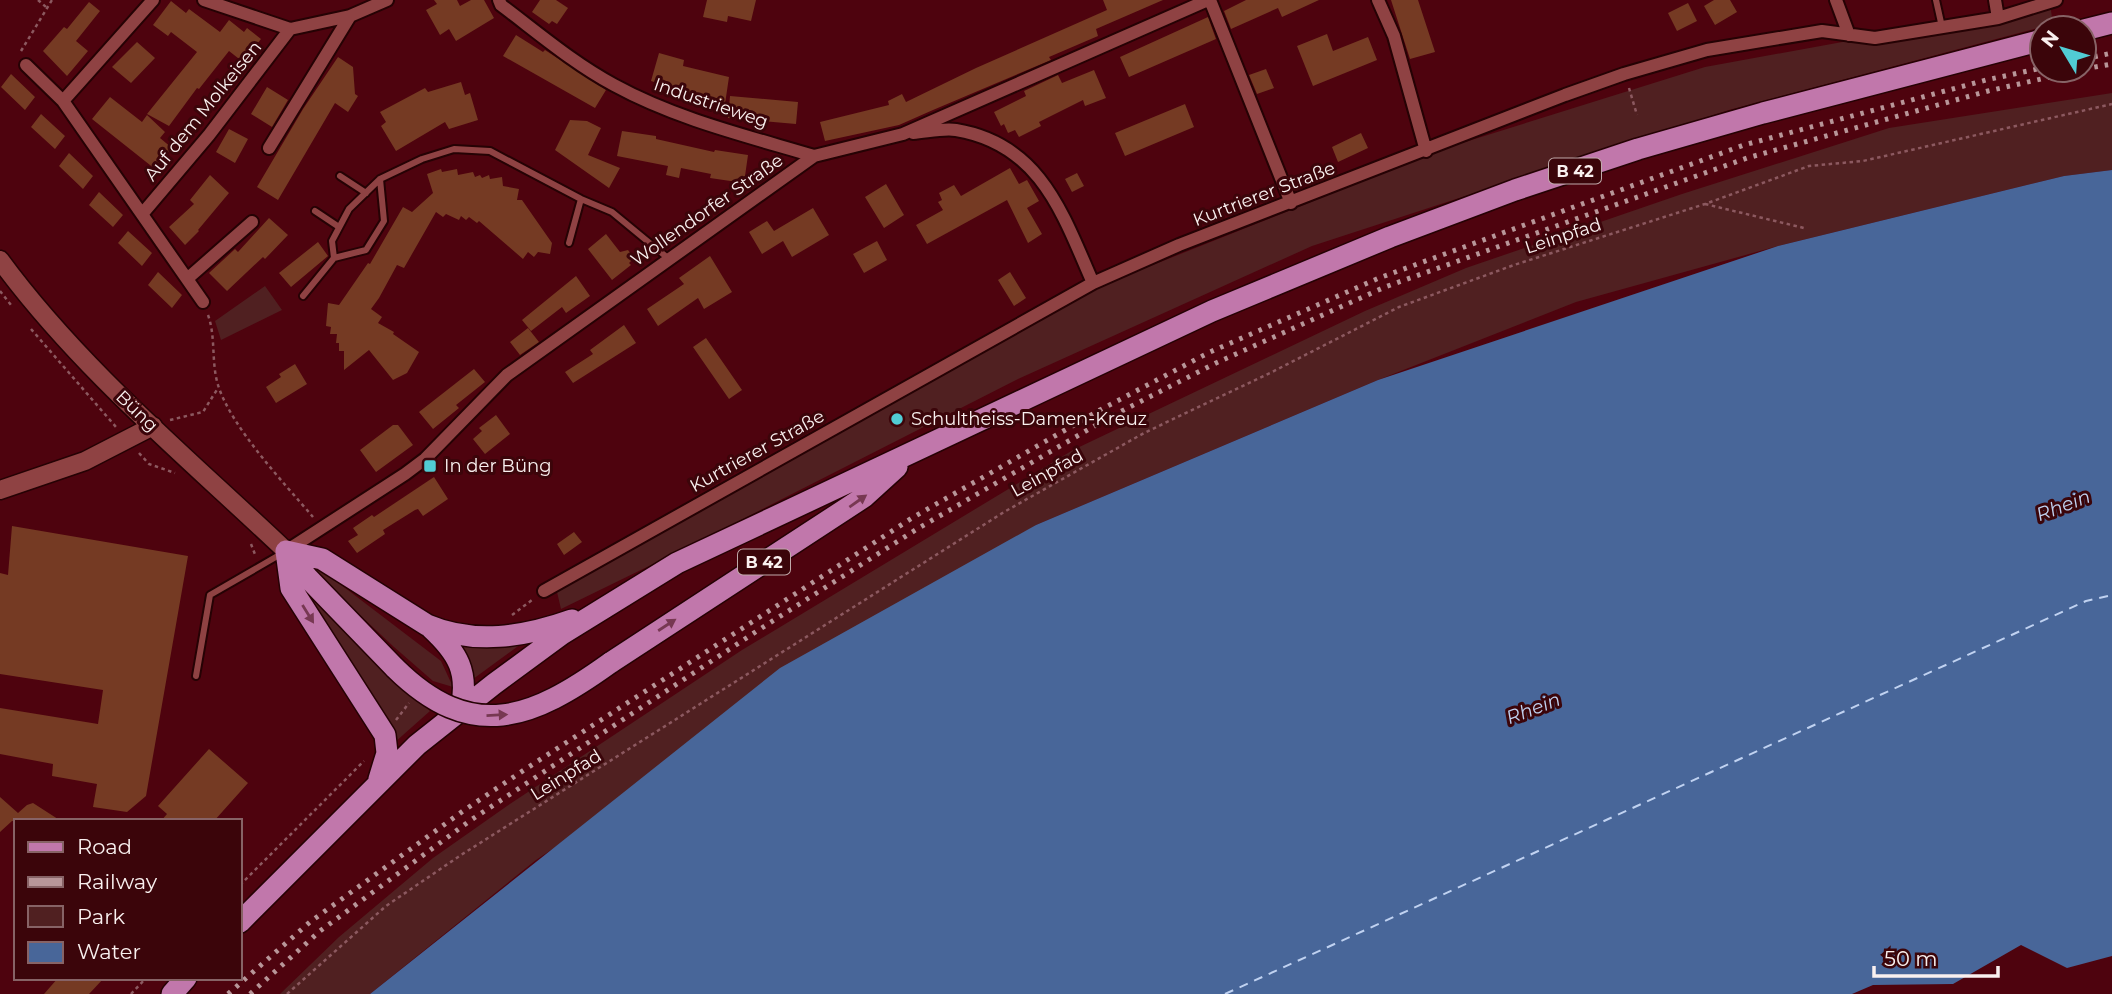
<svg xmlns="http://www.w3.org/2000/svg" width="2112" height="994" viewBox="0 0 2112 994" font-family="Montserrat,sans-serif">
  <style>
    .green { fill: #502021 }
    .water { fill: #486699 }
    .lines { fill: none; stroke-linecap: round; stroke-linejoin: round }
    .ferry { stroke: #c0d2f1; stroke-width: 2; stroke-dasharray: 9 7; stroke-linecap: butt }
    .building { fill: #753a23 }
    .lane-casing { stroke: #250204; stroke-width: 10 }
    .street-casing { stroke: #250204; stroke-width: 16 }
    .secondary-casing { stroke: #250204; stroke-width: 21 }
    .primary-casing { stroke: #250204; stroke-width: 24 }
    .path { stroke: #8c5960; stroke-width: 2.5; stroke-dasharray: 3.5 3.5; stroke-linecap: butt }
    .lane { stroke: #8f4243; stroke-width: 6 }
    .street { stroke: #8f4243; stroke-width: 12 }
    .secondary { stroke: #8f4243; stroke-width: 18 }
    .primary { stroke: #c177ab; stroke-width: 21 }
    .rail { stroke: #b89699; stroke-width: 5; stroke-dasharray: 3.5 7; stroke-linecap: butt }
    .primary-bridge-casing { stroke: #250204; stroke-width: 24; stroke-linecap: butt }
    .primary-bridge { stroke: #c177ab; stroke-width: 21 }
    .oneway { fill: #773852 }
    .poi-dot { fill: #51ccd4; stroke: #3b050a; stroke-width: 2.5 }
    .labels { text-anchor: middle; stroke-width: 6; stroke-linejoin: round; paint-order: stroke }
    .shield { fill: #3b050a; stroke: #c0aaaa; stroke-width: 2 }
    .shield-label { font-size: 16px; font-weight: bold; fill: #f9f0ef }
    .street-label { font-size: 18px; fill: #f9f0ef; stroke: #3b050a }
    .poi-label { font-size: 18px; fill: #f9f0ef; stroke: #3b050a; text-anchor: start }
    .water-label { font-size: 19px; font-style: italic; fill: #c0d2f1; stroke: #3b050a }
  </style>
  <rect width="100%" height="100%" fill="#4e030e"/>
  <!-- green -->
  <path class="green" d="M2050,4L2053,24L1729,110L1312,246L1018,379L690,546L561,609L557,592L1100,286L1306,204L1417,157L1705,67Z
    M2112,93V170L2064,176L1778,246L1576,302L1378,380L1036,525L536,860L370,994H280L339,937L433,858L507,806L742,650L1073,450L1365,311L1466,268L1682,194L1889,128Z
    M265,286L282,310L221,340L215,321Z
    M315,565L441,661L453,687L433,681L394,647L312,570Z
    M302,582L401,685L430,711L394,743L345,652L298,588Z
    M516,642L521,644L469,682L455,644L476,648Z"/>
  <!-- water -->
  <path class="water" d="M2112,170V956L2067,968L2021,945L1953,984L1873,985L1852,994H370L780,668L1036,525L1378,380L1778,246L2064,176Z"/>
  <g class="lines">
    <!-- ferry -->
    <path class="ferry" d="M1225,994L2086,601L2112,595"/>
  </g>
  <!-- building -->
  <path class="building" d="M434,0H457L460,6L471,0H484L494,18L456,41L449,29L440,35L426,10L437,4Z
    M540,0H556L568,8L557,24L552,21L549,24L532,12Z
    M707,0H756L751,21L728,16L727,22L703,17Z
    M1103,0H1163L1096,29L1098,36L1049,57L1051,60L933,110L899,125L825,141L820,122L889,105L888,101L902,94L906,102L976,68L1107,10Z
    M1246,0H1319L1282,17L1278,8L1231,29L1224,11Z
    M1391,0H1418L1435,52L1410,59Z
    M1714,0H1730L1737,12L1715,25L1704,6Z
    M171,1L186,13L189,9L220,32L229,20L244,32L247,28L261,39L243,62L229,51L199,89L197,88L169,126L147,114L197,52L171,32L168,36L153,25Z
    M89,2L100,11L76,41L88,51L67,76L43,51L64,27L67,29Z
    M1688,3L1697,21L1677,31L1668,13Z
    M1208,17L1216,39L1129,77L1120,57Z
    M1327,34L1333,51L1368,37L1377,60L1313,86L1297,46Z
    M516,35L543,52L545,50L606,90L595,108L503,56Z
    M137,42L155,58L131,83L112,67Z
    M659,53L684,60L683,66L729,77L725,104L651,81Z
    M338,57L353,67L355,94L358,96L348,112L335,103L278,200L257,187L303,109Z
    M1266,69L1274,88L1257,94L1249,75Z
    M1094,70L1106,98L1085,106L1083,100L1039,122L1041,126L1019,137L1015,130L1008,133L1004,124L1001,126L994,112L1026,96L1024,91L1058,75L1062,83Z
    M11,74L35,97L25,110L1,87Z
    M461,82L465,95L470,93L478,120L449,129L445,122L396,151L381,126L386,122L380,112L425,88L428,92Z
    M267,87L288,100L272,127L251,114Z
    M730,96L798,102L796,124L728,118Z
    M110,97L142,122L147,115L165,132L160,138L172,148L155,169L92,119Z
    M1185,104L1194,127L1125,156L1115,133Z
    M41,114L65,136L55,149L31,127Z
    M570,120L587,121L601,128L588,155L620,168L609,188L555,150Z
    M229,129L248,139L235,163L216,152Z
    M622,131L656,136V139L714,152L715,150L748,155L744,183L710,178L711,174L681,168L679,178L666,175L668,166L617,156Z
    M1361,133L1368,148L1338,162L1332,147Z
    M69,153L93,176L83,189L59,166Z
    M1010,168L1019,184L1027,180L1039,201L1027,208L1042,234L1028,243L1007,200L927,244L916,225L943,210L938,202L942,200L939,193L954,185L961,196Z
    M441,169L442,172L457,169L458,175L473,172L475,177L480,175L482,178L489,175L490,179L502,177L503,186L519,189L517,200H522L552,243L550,254L538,252L534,257L528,252L523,259L479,221L477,223L469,217L466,220L461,216L459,220L446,214L443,217L436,212L404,268L397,265L379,298L371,309L382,317L378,323L394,332L393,334L419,352L407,373L393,380L369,350L344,370V351H339V343H336L337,334H330L331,327L326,326L328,303L339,305L368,263L370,264L403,207L412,212L433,193L427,174Z
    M1077,173L1084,186L1072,192L1065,179Z
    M210,175L229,193L198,230L199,231L185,245L169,227L194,204L190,200Z
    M886,184L904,215L884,228L865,197Z
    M99,192L123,215L113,227L89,205Z
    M813,208L829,235L792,257L783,241L762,254L749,232L767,221L774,231Z
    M269,218L288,235L265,259L263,257L227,291L209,273L235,249L238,252Z
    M128,231L152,253L142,266L118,243Z
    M606,234L620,252L628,250L634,258L629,263L631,265L612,280L588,249Z
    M877,241L887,260L864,273L853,254Z
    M318,242L328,256L291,287L279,273Z
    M710,256L732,292L704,309L698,298L658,326L647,309L684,284L679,278Z
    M158,272L182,295L172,308L148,285Z
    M1010,272L1026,298L1014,306L998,280Z
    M576,276L590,296L566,313L562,307L531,331L522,320Z
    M624,325L636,343L573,383L565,372L593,354L590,350Z
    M528,328L539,342L520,355L510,342Z
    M706,338L742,390L729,399L693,347Z
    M295,364L307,384L276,403L266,387L281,377L279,374Z
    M474,369L485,382L456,405L459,408L433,429L419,412Z
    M496,415L510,434L485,454L473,439L482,431L479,428Z
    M393,425H398L413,445L376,472L360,450Z
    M434,477L448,499L423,516L418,509L415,510L383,530L385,534L357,553L348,541L358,535L353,528L372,515L374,517Z
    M12,526L188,556L146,796L127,812L93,807L97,784L52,776L53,764L0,754V708L98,724L103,690L0,674V573L8,575Z
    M574,532L582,542L564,555L557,544Z
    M209,749L248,783L214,821H161L167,814L158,806Z
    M0,797L18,813L27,805L33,803L61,821H12L0,832Z
    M58,978H104L89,994H44Z"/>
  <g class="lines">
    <!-- lane casing -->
    <g class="lane-casing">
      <path id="lane" d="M1936,0L1942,27
        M340,176L366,193
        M315,211L339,227
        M569,243L581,199
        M334,258L366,250L384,221L380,179
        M303,296L334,258L332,241L349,209L380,179L422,159L454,149L490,151L581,199L612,212L669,259
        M196,676L210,595L281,554"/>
    </g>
    <!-- street casing -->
    <g class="street-casing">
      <path id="street" d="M204,0L290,29L350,16L387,0
        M499,0L501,5C537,32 573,63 614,85C676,119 747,136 814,156
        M1210,0L1291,203
        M1378,0L1394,36L1426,151
        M1836,0L1849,35
        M1995,0L1998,18
        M26,65L63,101L187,279L252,222
        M63,101L153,0
        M913,133C927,132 943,128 956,130C1041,144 1063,215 1093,283
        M269,148L350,16
        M143,213L209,135L290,29
        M187,279L203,302
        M286,551L405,474L425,459L507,375L814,156L903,134L1208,0
        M544,591L1093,283L1179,245L1565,95L1624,74L1707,50L1822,31L1875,38L1998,18L2056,0"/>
    </g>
    <!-- secondary casing -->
    <g class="secondary-casing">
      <path id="secondary" d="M0,260C80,369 188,458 286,551
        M0,490L85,461L153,426"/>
    </g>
    <!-- primary casing -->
    <g class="primary-casing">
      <path id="primary" d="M2084,30L2112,23
        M286,551L322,559L427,625C474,645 524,637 572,620
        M286,551L291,588L385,735L387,753L379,779
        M287,553L307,577L395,668
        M431,628C458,653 469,672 461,709
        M610,663L864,497L897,467
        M240,922L417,745L494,684L562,634L677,563L1212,311L1390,237L1515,190L1638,149L1763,113L2042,40
        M172,994L186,978"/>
    </g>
    <!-- path -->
    <path class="path" d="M38,0L46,7
      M21,51L52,0
      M1629,88L1637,115
      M1705,204L1804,228
      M0,291L11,305
      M208,315C216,337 211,362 218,385C231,427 284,483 313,517
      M31,329L116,427
      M170,420L203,412L218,388
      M139,453L149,464L175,473
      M251,544L256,557
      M512,615L532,600
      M396,720L409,703
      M240,885L364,761
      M131,994L146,978
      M287,994L386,906L461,855L1004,512L1144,433L1272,372L1399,307L1514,265L1705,204L1809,166L1863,161L2112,104"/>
    <!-- lane -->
    <use href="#lane" class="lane"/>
    <!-- street -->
    <use href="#street" class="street"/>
    <!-- secondary -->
    <use href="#secondary" class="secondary"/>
    <!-- primary -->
    <use href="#primary" class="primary"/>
    <!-- rail -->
    <path class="rail" d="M2084,59L2112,53
      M2084,69L2112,64
      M228,994L310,922L463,811L524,770L912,518L1100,410L1210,352L1379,278L1744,145L1986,80L2042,68
      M250,994L320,931L471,820L757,631L917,529L1110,417L1216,363L1385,287L1747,158L1988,91L2081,70"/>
    <!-- primary-bridge casing -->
    <g class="primary-bridge-casing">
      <path id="primary-bridge" d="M395,668C472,744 532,719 610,663"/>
    </g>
    <!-- primary-bridge -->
    <use href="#primary-bridge" class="primary-bridge"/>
  </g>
  <!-- one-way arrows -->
  <defs><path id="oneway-solid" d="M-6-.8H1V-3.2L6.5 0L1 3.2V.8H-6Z" transform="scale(1.75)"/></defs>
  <g class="oneway">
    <use href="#oneway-solid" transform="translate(858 501) rotate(-35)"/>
    <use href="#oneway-solid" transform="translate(308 614) rotate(58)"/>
    <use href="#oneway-solid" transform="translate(667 625) rotate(-33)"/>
    <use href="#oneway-solid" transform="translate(497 715) rotate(-3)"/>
  </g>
  <!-- markers -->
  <g class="poi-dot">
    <circle cx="897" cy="419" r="7"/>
    <rect x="423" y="459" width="14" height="14" rx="3.5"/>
  </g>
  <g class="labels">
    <!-- shield labels -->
    <g class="shield">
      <rect x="1549" y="158.5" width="52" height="25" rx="5"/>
      <rect x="738" y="549.5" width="52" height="25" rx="5"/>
    </g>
    <g class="shield-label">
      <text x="1575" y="177">B 42</text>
      <text x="764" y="568">B 42</text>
    </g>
    <!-- street labels -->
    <g class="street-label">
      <text transform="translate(711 103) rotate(19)" y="6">Industrieweg</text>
      <text transform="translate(203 111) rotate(-51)" y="6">Auf dem Molkeisen</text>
      <text transform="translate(1264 194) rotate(-21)" y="6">Kurtrierer Straße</text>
      <text transform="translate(707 210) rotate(-35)" y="6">Wollendorfer Straße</text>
      <text transform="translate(1563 236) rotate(-18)" y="6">Leinpfad</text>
      <text transform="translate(137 411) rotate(44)" y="6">Büng</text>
      <text transform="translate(757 451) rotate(-29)" y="6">Kurtrierer Straße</text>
      <text transform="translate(1047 473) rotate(-29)" y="6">Leinpfad</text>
      <text transform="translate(566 775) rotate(-32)" y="6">Leinpfad</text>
    </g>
    <!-- poi labels -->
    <g class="poi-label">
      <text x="911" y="425">Schultheiss-Damen-Kreuz</text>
      <text x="444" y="472">In der Büng</text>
    </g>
    <!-- water labels -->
    <g class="water-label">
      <text transform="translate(2063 505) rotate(-21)" y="7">Rhein</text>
      <text transform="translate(1533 708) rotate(-21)" y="7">Rhein</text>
    </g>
  </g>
  <!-- legend -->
  <rect x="14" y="819" width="228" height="161" fill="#3b050a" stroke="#876366" stroke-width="2"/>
  <rect x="28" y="842" width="35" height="10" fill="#c177ab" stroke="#876366" stroke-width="2"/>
  <text x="77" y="854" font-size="21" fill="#f9f0ef">Road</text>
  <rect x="28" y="877" width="35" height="10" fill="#b89699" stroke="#876366" stroke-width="2"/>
  <text x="77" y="889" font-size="21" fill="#f9f0ef">Railway</text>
  <rect x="28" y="906" width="35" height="21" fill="#502021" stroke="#876366" stroke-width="2"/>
  <text x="77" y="924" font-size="21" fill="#f9f0ef">Park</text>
  <rect x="28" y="942" width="35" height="21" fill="#486699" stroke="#876366" stroke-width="2"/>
  <text x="77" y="959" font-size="21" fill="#f9f0ef">Water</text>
  <!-- north arrow -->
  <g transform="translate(2063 49) rotate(308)"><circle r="33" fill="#3b050a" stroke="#876366" stroke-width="2"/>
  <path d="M0-5L12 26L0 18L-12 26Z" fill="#51ccd4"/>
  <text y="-10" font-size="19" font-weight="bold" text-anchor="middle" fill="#f9f0ef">N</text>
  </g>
  <!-- scale -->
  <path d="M1874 966v10h124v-10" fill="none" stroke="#f9f0ef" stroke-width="3.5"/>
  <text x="1884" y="966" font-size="21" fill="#f9f0ef" stroke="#3b050a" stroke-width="5" paint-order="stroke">50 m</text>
</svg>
